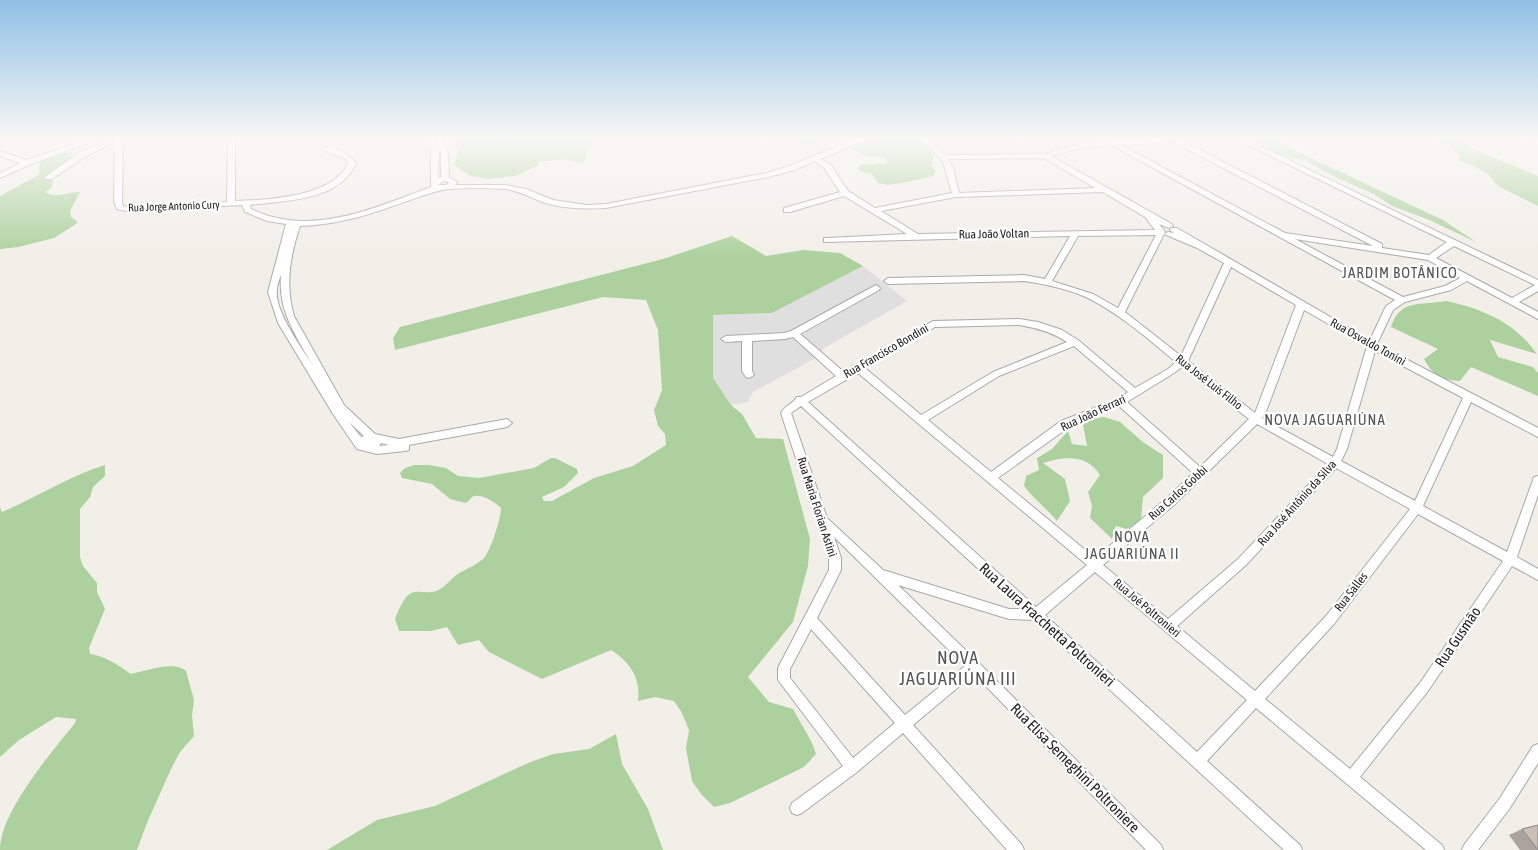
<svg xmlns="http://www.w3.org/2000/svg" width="1538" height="850" viewBox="0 0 1538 850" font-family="'Asap Condensed',sans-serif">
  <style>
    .residential { fill: #e0dfdf }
    .forest { fill: #add19e }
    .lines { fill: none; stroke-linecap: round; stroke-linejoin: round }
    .minor-casing { stroke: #a9a9a9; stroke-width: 2 }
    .minor { fill: #fff; fill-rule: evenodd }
    .wall { fill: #aba49e }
    .building { fill: #c7bfb8; stroke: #8b8681 }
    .labels { text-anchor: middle; stroke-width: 4.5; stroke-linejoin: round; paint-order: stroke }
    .far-street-label { font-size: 11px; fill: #222; stroke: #fff }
    .street-label { font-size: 12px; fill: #222; stroke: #fff }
    .quarter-label { font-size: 15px; letter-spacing: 1px; fill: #555; stroke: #fff }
    .near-street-label { font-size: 15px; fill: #222; stroke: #fff }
    .near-quarter-label { font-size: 18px; letter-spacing: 1px; fill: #555; stroke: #fff }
  </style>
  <rect width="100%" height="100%" fill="#f2efe9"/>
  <!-- residential -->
  <path class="residential" d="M863,266L907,301L824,348L814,359L753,392L748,402L731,405L713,378V315L772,313Z"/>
  <!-- forest -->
  <path class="forest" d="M451,138H599L585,154V160L582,164L565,159L538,162V166L514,176L489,179L470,176L454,165L459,149L453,144Z
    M776,138H841L810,145Z
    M877,138H919L928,146L927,148L934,156L931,166L936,171L933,176L907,182L888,185L878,183L871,173L861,172L858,168L861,165L887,163L884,157H868L851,149L867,141L879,142Z
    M1242,138H1274L1296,151L1443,220L1476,242L1427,219L1392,206L1374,194L1333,176L1304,160L1278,155L1264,145Z
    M1416,138H1457L1480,152L1538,176V206L1498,186L1488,174L1472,165L1459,161L1460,155L1453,151V148Z
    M72,152L71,161L53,178L52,187L46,192C55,200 69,191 80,192L70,211L71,217L77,221L76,224L54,238L18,247L0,249V196L39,175L40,161L51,156Z
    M732,236L766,256L803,250L840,253L863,266L772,313L713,315V378L731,405L742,414L756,438L783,439L810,539L808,566L793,622L748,677L769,702L793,709C801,725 811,737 816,754L804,767L730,803L714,807L701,794L692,781L686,748L689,730L682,713L674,701L655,697L638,701C641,678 630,662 611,650L542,679L489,652L479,640L458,645L447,627L431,631H399L395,619C398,612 403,597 411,593C417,590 426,593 433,592C442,590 448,582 455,576C463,570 476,566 484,558C491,550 501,518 501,508C496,503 480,492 472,497C470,499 469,501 466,503L450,499L432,484L402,478L400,473L405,468L414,465H428L446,468L458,476L479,478L534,468L551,458H555L577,469L578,473L564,487L542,497L544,501H552L594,478L633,466L666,445L665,434L658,426L654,410L662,390L658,330L646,300L603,297L395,350L393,338L400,327L663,259Z
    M1446,301C1481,308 1516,323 1537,354L1490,340L1498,357L1533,367L1538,373V396L1471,367L1460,381C1442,380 1433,376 1424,359L1438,349L1391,327C1400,298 1421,306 1446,301Z
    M1104,417L1120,422L1144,443L1163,455V478L1143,497L1141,520L1127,529L1116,526L1112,539L1090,518L1092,506L1088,492L1100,475C1087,454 1065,456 1043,463L1065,479L1070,501L1057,521C1046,508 1034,499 1024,486L1026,476L1039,470L1037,458L1052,449L1068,431L1072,444L1087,446L1083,425L1091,419Z
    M105,465V476L93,487L90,497L80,509V557L83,566L97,583V592L105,609L89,648L90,654C105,656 118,665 131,674C145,671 174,660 186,671L194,700L192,715L194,736L180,752L171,769L147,823L137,850H0C0,812 51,753 75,723L76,719L56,717L19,740L0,757V508L2,512C37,497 69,476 105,465Z
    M616,734L622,764L648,809L663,850H327L377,820L435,806L528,763L553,754L589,749Z"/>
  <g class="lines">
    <!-- minor casing -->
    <g class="minor-casing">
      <path id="minor" d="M92,138H102L29,165L0,178V173L20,163L0,156V151L26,160Z
        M108,138H120L123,142L122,202L123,206L127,207L227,202L228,138H235V201C268,200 332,197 348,164L346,159L326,151V147C337,147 351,155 356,164C337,202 286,200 250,205L251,209C258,212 266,216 273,217C326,231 382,205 431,187V148L420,138L432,139L439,148L438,178L441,177V152L434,138H441L448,152L449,177L457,182L455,185H505L526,189L553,200L587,205L606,204L767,173L789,166L858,138H866V140L821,159L830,164L848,191L875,208L952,193L943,162L921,138H928L945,155L1045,154L1082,143L1171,138H1206L1203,140L1183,141L1382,244V248L1429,255L1447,242L1234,138H1243L1538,280V291L1519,302L1538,312V319L1467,281L1451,290L1405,302L1393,310L1377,344L1538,428V437L1471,402L1423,506L1507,552L1533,480L1534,477L1538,476V495L1517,557L1538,569V580L1512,566L1428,691L1360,777L1442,845L1444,850H1426L1256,708L1207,761L1300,845L1302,850H1284L1034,620L1009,619L898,585L978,662L1161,845L1163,850H1146L974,674L913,725L1022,845L1024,850H1007L903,733L857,772L802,813L797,815L792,813L790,808L792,803L843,766L778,680V668L780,664L829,570V558L781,413C785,405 793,404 797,397H801L836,376L793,337L785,339L752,341V371L754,375L749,378L746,377L742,371V341L726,342L721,339L726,336L784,333L791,331L876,285L880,288L879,290L800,334L844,372L854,365L858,364L933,321L1019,319L1038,322L1062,330L1078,340L1135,388L1168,369L1176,362C1148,339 1120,314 1088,298C1068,289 1045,284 1024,281L888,284L884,281L888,278L1024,275L1045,279L1070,236L824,242V238H827L907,234L844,196L790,212H784V208L840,192L824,168L815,161L795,170L768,177L606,208C587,209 567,209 549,204C534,200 521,191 505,189C490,188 463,188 448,189C429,192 412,200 393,206C363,217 332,225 300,226C290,256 285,285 294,316L344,405L375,434L399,439L507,419L512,423L507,427L409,445V450L405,451L377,454L357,449L333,414L278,323L268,292L286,224L267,221L245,212L242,205L126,211L117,209L114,202L115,142L86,156L52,179H46L45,177L80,152L109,140ZM1173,142L1373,246L1285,233L1121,145ZM1111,145L1395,300L1386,306L1370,340L1177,228H1171L1170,230L1174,233L1168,232L1164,234L1165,232L1159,224L1169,228L1173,226L1172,224L1051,156L1083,147ZM1044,158L1095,188L959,193L953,168L948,159ZM444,181L449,182L446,185H438ZM1103,192L1145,217L1155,230L918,234L881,211L956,197ZM1164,234L1197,248L1224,263L1181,356L1125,312ZM1156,235L1118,308L1093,294L1052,281L1078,236ZM1295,239L1428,260L1460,278L1445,286L1403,297ZM1454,246L1535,285L1512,298L1436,258ZM1231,267L1296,305L1255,413L1188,361ZM281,275C278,311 295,334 312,364C301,347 274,310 277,290C277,285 279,280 281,275ZM1304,310L1367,346L1337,449L1333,457L1262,418L1267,409ZM1019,325C1037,328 1052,332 1067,342L993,372L921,415L865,368L935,327ZM1074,346L1128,392L1117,399L1061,421L991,472L928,420L999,376ZM1375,351L1463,398L1415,501L1341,461L1347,449ZM1182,367L1249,419L1200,467L1127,402L1174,373ZM858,373L1087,565L1036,607L808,402ZM801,406L1022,609H1009L883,570L827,518L791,413ZM1119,406L1193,473L1167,498L1095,558L998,478L1069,427ZM349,422L364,436L361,437ZM1257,424L1328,464L1238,559L1168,619L1103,565L1175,504ZM381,443L389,445L379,446ZM1336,468L1410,509L1326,616L1255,691L1177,626L1246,565ZM1418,514L1503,561L1420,683L1350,769L1265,699L1334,624ZM834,537L965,666L905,715L817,618L841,570V558ZM1095,572L1247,700L1197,752L1045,615ZM811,629L895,723L853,758L790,678V669Z
        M1538,744V763L1510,808L1478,850H1462L1464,845L1500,798L1533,746Z"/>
    </g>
    <!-- minor -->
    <use href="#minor" class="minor"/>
  </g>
  <!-- wall -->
  <path class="wall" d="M1522,829L1538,850H1520L1509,835Z"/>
  <!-- building -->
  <path class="building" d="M1538,825V850L1522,829Z"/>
  <!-- sky -->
  <linearGradient id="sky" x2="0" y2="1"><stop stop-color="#8fc0e4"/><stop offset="0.54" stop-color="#f9f8f5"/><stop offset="1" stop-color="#f9f8f5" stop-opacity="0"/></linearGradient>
  <rect width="1538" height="257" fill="url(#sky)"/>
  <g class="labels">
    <!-- far-street labels -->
    <g class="far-street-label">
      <text transform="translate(174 206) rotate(-2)" y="4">Rua Jorge Antonio Cury</text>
    </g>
    <!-- street labels -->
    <g class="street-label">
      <text transform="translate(994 234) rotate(-1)" y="4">Rua João Voltan</text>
      <text transform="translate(1368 342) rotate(29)" y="4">Rua Osvaldo Tonini</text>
      <text transform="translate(886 351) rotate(-30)" y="4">Rua Francisco Bondini</text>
      <text transform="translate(1209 382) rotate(38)" y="4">Rua José Luís Filho</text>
      <text transform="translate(1093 413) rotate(-25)" y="4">Rua João Ferrari</text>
      <text transform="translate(1178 493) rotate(-42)" y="4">Rua Carlos Gobbi</text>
      <text transform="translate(1297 503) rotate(-48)" y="4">Rua José Antônio da Silva</text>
      <text transform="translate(817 507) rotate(72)" y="4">Rua Maria Florian Astini</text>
      <text transform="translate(1351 592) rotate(-52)" y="4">Rua Salles</text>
      <text transform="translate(1147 608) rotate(40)" y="4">Rua Joé Poltronieri</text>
    </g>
    <!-- quarter labels -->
    <g class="quarter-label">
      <text x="1400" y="278">JARDIM BOTÂNICO</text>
      <text x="1325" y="425">NOVA JAGUARIÚNA</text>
      <text x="1132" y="542">NOVA<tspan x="1132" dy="17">JAGUARIÚNA II</tspan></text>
    </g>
    <!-- near-street labels -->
    <g class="near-street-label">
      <text transform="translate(1047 625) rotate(42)" y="5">Rua Laura Fracchetta Poltronieri</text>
      <text transform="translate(1458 637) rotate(-56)" y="5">Rua Gusmão</text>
      <text transform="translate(1075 768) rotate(45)" y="5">Rua Elisa Semeghini Poltroniere</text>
    </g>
    <!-- near-quarter labels -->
    <g class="near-quarter-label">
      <text x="958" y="664">NOVA<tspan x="958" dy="21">JAGUARIÚNA III</tspan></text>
    </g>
  </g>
</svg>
